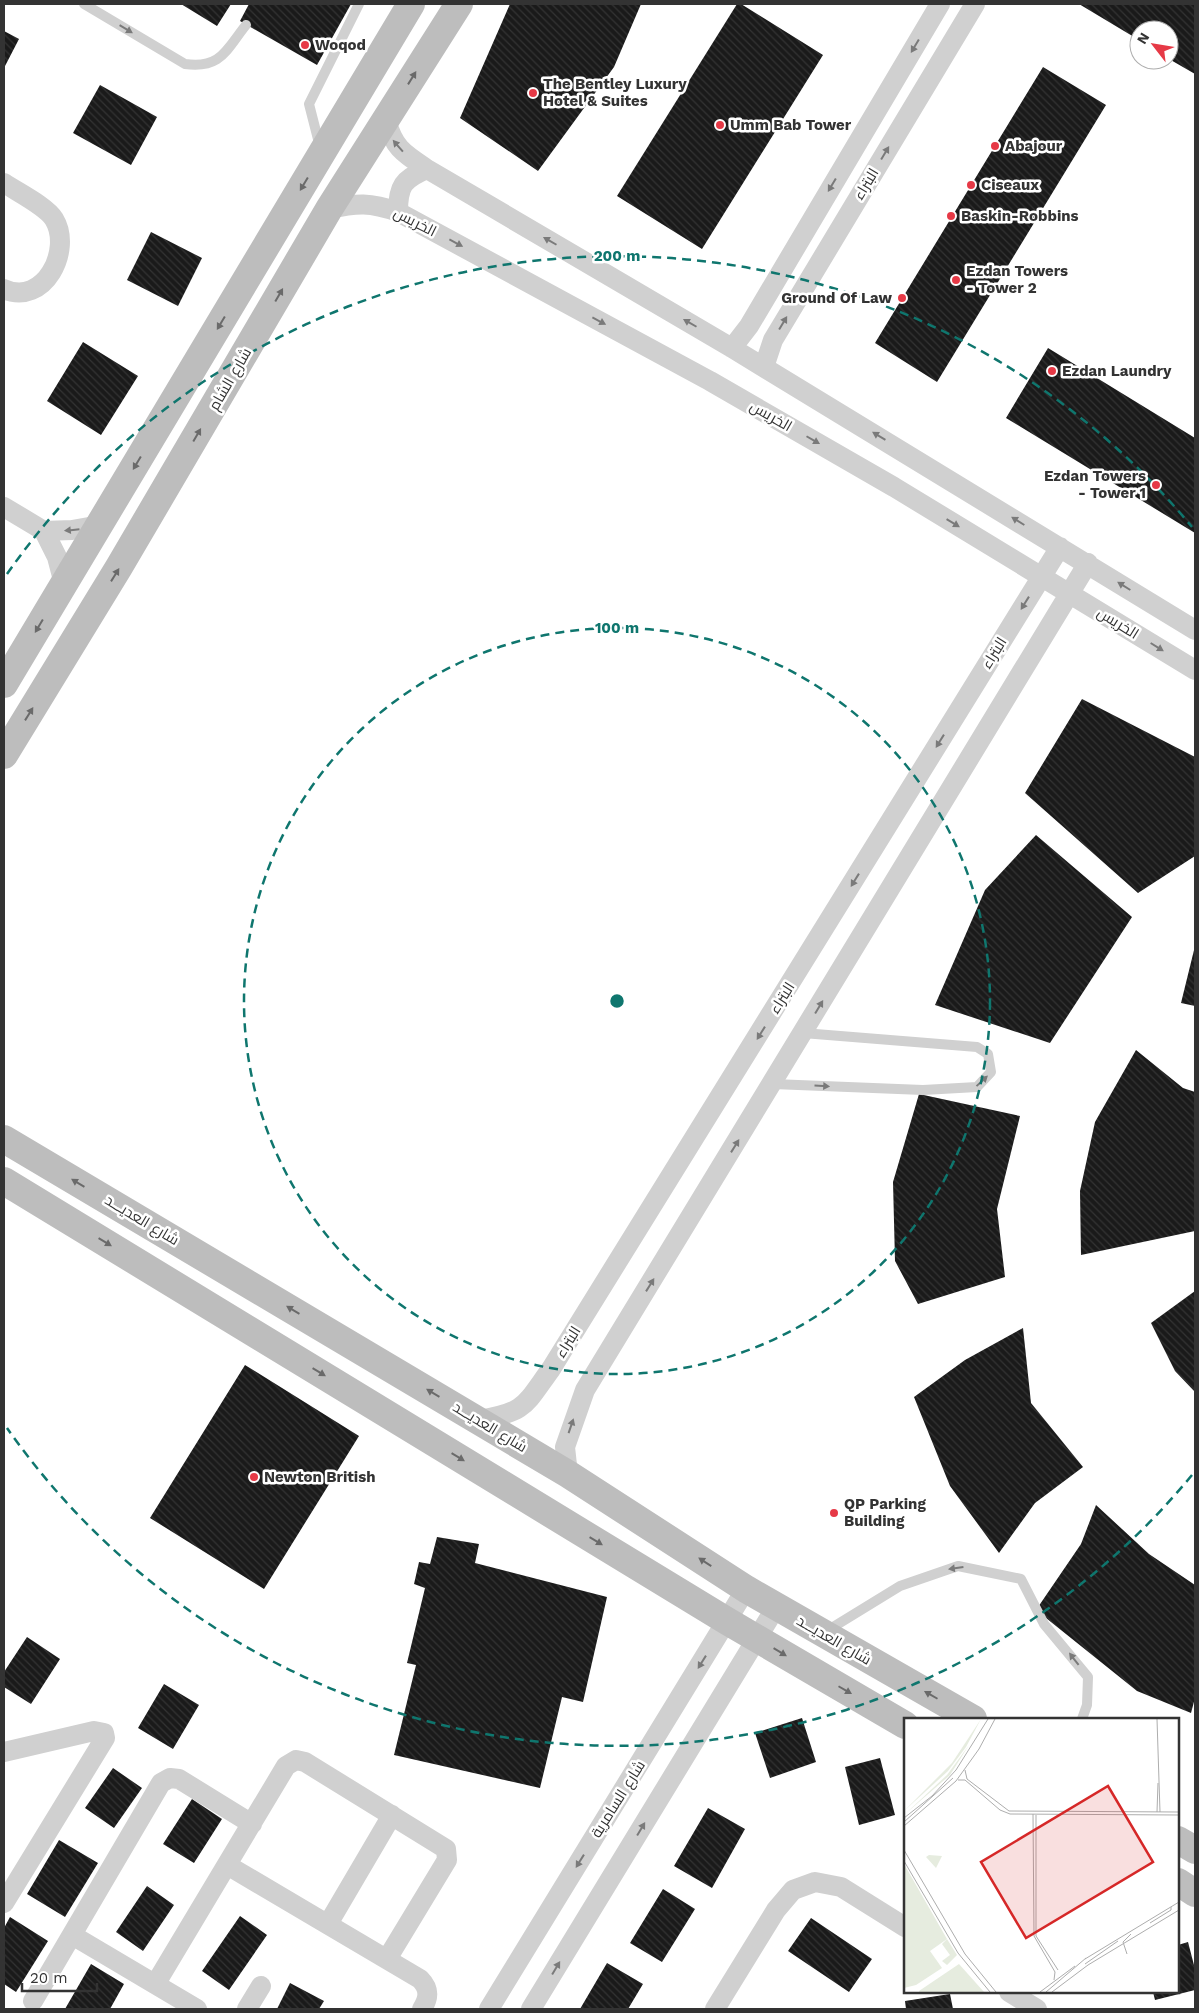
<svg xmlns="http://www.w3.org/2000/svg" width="1199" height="2013" viewBox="0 0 1199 2013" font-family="'Work Sans',Cairo,sans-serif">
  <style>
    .building { fill: url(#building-back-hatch) }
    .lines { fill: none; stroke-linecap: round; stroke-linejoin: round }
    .lane { stroke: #d0d0d0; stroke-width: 10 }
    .street { stroke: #d0d0d0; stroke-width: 20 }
    .secondary { stroke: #bdbdbd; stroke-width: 28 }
    .oneway { fill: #7a7a7a }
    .oneway2 { fill: #6a6a6a }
    .ring { fill: none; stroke: #0f766e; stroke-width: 2.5; stroke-dasharray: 9 6 }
    .poi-dot { fill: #e63946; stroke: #fff; stroke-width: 2 }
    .labels { text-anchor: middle; stroke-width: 5; stroke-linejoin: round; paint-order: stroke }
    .poi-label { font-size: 15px; font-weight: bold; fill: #333; stroke: #fff; text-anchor: start }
    .street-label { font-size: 15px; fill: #333; stroke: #fff }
    .inset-road { fill: none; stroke: #adadad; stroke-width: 1 }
    .view { fill: #d62828; fill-opacity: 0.15; stroke: #d62828; stroke-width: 2.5 }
    .inset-edge { fill: none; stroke: #333; stroke-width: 2.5 }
    .centre { fill: #0f766e; stroke: #fff; stroke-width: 2.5 }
    .ring-label { font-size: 15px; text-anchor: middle; font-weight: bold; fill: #0f766e; stroke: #fff; stroke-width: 5; stroke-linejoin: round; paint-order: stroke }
  </style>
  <defs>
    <pattern id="building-back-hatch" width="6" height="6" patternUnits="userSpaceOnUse" patternTransform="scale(1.25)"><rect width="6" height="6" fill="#1a1a1a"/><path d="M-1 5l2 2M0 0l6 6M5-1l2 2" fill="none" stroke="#333"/></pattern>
  </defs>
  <rect width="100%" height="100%" fill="#fff"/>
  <!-- building -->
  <path class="building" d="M181,4H231L217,26Z
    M249,4H351L317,65L240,21Z
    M510,4H641L614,67L538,171L460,118Z
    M737,4H741L823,55L702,249L617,196Z
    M1079,4H1195V74L1169,59V30H1139V40Z
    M4,31L19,39L4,68Z
    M1043,67L1106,105L937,382L875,343Z
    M100,85L157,117L131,165L73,133Z
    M151,232L202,258L178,306L127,280Z
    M83,342L138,376L101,435L47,401Z
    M1048,348L1195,438V533L1006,418Z
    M1082,699L1195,757V856L1138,893L1025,793Z
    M1036,835L1132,917L1050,1043L935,1005L985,890Z
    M1195,946V1006L1181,1003Z
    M1136,1050L1183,1088L1195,1092V1231L1081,1255L1080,1191L1095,1122Z
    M919,1094L1020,1116L997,1209L1005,1277L918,1304L895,1261L893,1182Z
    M1195,1291V1392L1175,1371L1151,1323Z
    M1023,1328L1031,1403L1083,1467L1035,1503L999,1553L950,1486L914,1397L965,1360Z
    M245,1365L359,1436L264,1589L150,1518Z
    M1096,1505L1149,1554L1195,1585V1698L1191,1713L1137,1691L1036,1610L1081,1544Z
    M437,1537L479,1544L475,1563L607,1597L583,1702L562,1697L540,1788L394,1755L416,1665L407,1663L425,1588L414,1584L419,1562L430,1564Z
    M27,1637L60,1659L31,1704L4,1687V1672Z
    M164,1684L199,1705L173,1749L138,1728Z
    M802,1718L816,1762L770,1778L755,1733Z
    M880,1758L895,1815L859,1825L845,1767Z
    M113,1768L142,1788L114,1828L85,1808Z
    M192,1799L222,1819L194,1863L163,1844Z
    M708,1808L745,1829L712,1888L674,1866Z
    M59,1840L98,1863L65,1917L27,1894Z
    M147,1886L174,1905L143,1951L116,1932Z
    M663,1889L695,1909L662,1962L630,1943Z
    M240,1916L267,1935L229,1990L202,1971Z
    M10,1917L48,1941L16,1992L4,1984V1928Z
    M811,1918L872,1959L849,1992L788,1951Z
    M1188,1942L1195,1969V1990L1155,2000L1153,1992H1178V1945Z
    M607,1963L643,1984L628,2009H580Z
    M91,1964L124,1984L110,2009H65Z
    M290,1983L324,2001L319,2009H277Z
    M950,1994L953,2009H906L905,2001Z"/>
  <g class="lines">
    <!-- lane -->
    <path class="lane" d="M84,4L185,64C221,69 226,50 246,25
      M320,147L309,104L359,4
      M773,1084L923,1090L977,1087L991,1072L988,1054L977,1047L803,1033
      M825,1632L900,1586L958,1566L1021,1579L1044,1624L1088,1677L1087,1705L1082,1719"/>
    <!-- street -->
    <path class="street" d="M386,120C394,148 403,153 427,169L732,348L1195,630
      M4,183C17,192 46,206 54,219C73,250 44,307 4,289
      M329,209C357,203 370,202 398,212L710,381L894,487L1195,670
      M398,212C398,186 403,179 427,169
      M732,348L749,326L940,4
      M764,367L773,340L975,4
      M4,507L44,531L57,557L64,584
      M44,531L72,530L100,525
      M479,1420C526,1412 524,1406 551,1369L1060,547
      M568,1474L565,1447L585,1390L1088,563
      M4,1752L94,1731L104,1733L105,1738L4,1903
      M227,1865L420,1979C430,1989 429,1998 422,2009
      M328,1924L392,1815
      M72,1935L197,2009
      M156,1983L286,1766L296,1760L305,1762L446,1849L447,1860L387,1959
      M1009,1992L1037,2009
      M33,2001L161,1783L170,1778L179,1779L252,1824
      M247,2009L261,1986
      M489,2009L746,1589
      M531,2009L776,1607
      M715,2009L776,1910L793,1890L815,1882L841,1887L905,1927"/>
    <!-- secondary -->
    <path class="secondary" d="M4,684L411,4
      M4,755L119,567L329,209L459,4
      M4,1139L568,1474L746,1589L973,1719
      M4,1181L727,1621L905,1725
      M1178,1840L1195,1850
      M1178,1882L1195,1893"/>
  </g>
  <!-- one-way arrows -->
  <defs><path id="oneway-solid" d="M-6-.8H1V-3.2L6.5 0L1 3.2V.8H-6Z" transform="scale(1.25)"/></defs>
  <g class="oneway">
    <use href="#oneway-solid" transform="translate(126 29) rotate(31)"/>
    <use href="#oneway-solid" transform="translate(915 46) rotate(121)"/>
    <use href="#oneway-solid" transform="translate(398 146) rotate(-131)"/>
    <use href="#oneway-solid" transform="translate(885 153) rotate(-59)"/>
    <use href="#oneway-solid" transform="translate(832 185) rotate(121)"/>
    <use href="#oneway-solid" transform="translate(550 241) rotate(-150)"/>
    <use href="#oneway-solid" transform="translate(456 243) rotate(28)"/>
    <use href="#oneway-solid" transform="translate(599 321) rotate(28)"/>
    <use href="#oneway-solid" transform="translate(690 323) rotate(-150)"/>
    <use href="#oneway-solid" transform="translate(783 323) rotate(-59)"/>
    <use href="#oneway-solid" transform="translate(879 436) rotate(-149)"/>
    <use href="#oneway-solid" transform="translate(813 440) rotate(30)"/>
    <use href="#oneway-solid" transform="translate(1018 521) rotate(-148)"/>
    <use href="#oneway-solid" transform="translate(953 523) rotate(31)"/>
    <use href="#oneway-solid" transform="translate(72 530) rotate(174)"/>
    <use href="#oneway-solid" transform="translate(1124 586) rotate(-148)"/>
    <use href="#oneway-solid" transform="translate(1025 603) rotate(122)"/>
    <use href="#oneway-solid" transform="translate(1157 647) rotate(32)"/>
    <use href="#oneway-solid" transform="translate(940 741) rotate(122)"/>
    <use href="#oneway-solid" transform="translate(855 880) rotate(122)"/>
    <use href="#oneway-solid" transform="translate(819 1007) rotate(-59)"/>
    <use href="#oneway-solid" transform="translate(761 1033) rotate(122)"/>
    <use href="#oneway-solid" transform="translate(982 1081) rotate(-43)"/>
    <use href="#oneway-solid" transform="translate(822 1086) rotate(3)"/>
    <use href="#oneway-solid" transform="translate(735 1146) rotate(-58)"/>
    <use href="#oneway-solid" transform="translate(650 1285) rotate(-58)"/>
    <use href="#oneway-solid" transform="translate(571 1426) rotate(-71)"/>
    <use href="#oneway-solid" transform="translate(956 1568) rotate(172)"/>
    <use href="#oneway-solid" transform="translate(1074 1659) rotate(-128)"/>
    <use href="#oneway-solid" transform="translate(702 1662) rotate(122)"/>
    <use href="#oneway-solid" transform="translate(641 1829) rotate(-59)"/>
    <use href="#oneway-solid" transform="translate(580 1861) rotate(122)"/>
    <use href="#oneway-solid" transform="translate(556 1968) rotate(-59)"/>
  </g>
  <g class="oneway2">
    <use href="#oneway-solid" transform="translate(412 78) rotate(-58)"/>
    <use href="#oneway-solid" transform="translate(304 184) rotate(121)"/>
    <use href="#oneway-solid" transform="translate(279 295) rotate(-60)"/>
    <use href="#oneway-solid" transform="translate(221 323) rotate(121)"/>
    <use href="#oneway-solid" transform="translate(197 435) rotate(-60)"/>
    <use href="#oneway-solid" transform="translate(137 463) rotate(121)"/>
    <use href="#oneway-solid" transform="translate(115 575) rotate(-58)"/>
    <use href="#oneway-solid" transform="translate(39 626) rotate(121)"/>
    <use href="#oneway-solid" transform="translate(29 714) rotate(-58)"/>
    <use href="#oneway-solid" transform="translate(78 1183) rotate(-149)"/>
    <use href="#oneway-solid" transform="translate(105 1242) rotate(31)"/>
    <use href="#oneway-solid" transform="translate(293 1310) rotate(-149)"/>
    <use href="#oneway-solid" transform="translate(319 1372) rotate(31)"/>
    <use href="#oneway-solid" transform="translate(433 1393) rotate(-149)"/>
    <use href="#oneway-solid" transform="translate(458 1457) rotate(31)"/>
    <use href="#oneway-solid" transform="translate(596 1541) rotate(31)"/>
    <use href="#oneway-solid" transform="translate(705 1562) rotate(-147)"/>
    <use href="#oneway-solid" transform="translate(780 1652) rotate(31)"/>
    <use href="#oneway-solid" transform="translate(845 1690) rotate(30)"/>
    <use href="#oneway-solid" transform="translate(931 1695) rotate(-150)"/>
  </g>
  <!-- distance rings -->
  <g class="ring">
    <circle cx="617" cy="1001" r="373"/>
    <path d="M1192 1475A745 745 0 0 1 7 1428M7 574A745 745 0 0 1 1192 527"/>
  </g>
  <!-- markers -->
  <g class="poi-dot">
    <circle cx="305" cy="45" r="5"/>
    <circle cx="533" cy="93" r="5"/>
    <circle cx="720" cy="125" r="5"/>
    <circle cx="995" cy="146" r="5"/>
    <circle cx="971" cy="185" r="5"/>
    <circle cx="951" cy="216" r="5"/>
    <circle cx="956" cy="280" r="5"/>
    <circle cx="902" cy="298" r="5"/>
    <circle cx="1052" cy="371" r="5"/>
    <circle cx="1156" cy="485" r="5"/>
    <circle cx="254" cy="1477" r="5"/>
    <circle cx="834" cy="1513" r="5"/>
  </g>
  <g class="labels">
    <!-- poi labels -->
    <g class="poi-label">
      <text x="315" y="50">Woqod</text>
      <text x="543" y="89">The Bentley Luxury<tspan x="543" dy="17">Hotel &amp; Suites</tspan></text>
      <text x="730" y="130">Umm Bab Tower</text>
      <text x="1005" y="151">Abajour</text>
      <text x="981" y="190">Ciseaux</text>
      <text x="961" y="221">Baskin-Robbins</text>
      <text x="966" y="276">Ezdan Towers<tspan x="966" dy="17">- Tower 2</tspan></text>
      <text x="892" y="303" text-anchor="end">Ground Of Law</text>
      <text x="1062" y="376">Ezdan Laundry</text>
      <text x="1146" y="481" text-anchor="end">Ezdan Towers<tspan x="1146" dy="17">- Tower 1</tspan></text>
      <text x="264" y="1482">Newton British</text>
      <text x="844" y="1509">QP Parking<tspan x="844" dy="17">Building</tspan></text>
    </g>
    <!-- street labels -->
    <g class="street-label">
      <text transform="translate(866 184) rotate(-59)" y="5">البتراء</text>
      <text transform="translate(415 222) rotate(27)" y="5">الخريس</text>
      <text transform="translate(230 379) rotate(-60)" y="5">شارع الشام</text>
      <text transform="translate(771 416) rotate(30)" y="5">الخريس</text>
      <text transform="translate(1118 623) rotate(32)" y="5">الخريس</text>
      <text transform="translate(994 653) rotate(-58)" y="5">البتراء</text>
      <text transform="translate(782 998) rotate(-58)" y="5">البتراء</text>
      <text transform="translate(142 1220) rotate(31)" y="5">شارع العديـــد</text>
      <text transform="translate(568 1342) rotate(-58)" y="5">البتراء</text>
      <text transform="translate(490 1427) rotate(31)" y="5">شارع العديـــد</text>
      <text transform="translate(834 1640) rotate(30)" y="5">شارع العديـــد</text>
      <text transform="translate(618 1799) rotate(-58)" y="5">شارع السامرية</text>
    </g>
  </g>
  <!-- overview -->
  <g transform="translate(904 1718)">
    <rect width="275" height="275" fill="#fff"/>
    <path d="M77,1L62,29L44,53L0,93L48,45ZM65,27L46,57L0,97L43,57ZM43,221L53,237L43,247L38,243L46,237L38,226Z" fill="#e6ecdf"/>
    <path d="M38,138L32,150L22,139L25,137Z" fill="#e6ecdf"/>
    <path d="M0,146L43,221L26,233L38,250L12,267L0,270ZM55,246L80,274H15V273Z" fill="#e6ecdf"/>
    <path class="inset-road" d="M253,1L256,94M61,52L63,61L105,93L275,94M54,62H61L96,92L106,96L275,97M253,94L254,65M129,96L130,218L151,254L150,262M132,97V218L154,252M0,100L28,78L52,52L84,1M0,104L49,60M0,108L52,63L75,31L91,1M0,132L61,236L92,274M0,143L54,235L86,274M246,205L267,192V189M223,236L219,224L227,216M181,241L275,184M181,246L214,223M136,274L171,248M142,274L182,240M148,274L184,247L275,192"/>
    <path class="view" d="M204,68L249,144L122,220L77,144Z"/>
    <rect width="275" height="275" class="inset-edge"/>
  </g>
  <circle cx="617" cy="1001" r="8" class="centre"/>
  <g class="ring-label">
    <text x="617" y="261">200 m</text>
    <text x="617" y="633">100 m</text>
  </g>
  <!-- border -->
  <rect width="1199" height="2013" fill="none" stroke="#333333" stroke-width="10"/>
  <!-- north arrow -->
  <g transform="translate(1154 45) rotate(301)"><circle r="24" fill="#ffffff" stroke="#adadad"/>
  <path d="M0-4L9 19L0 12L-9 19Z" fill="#e63946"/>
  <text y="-8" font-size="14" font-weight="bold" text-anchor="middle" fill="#333333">N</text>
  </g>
  <!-- scale -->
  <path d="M22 1983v8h75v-8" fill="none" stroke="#333333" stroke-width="2.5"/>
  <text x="30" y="1983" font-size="15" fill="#333333" stroke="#ffffff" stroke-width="4" paint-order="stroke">20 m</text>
</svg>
